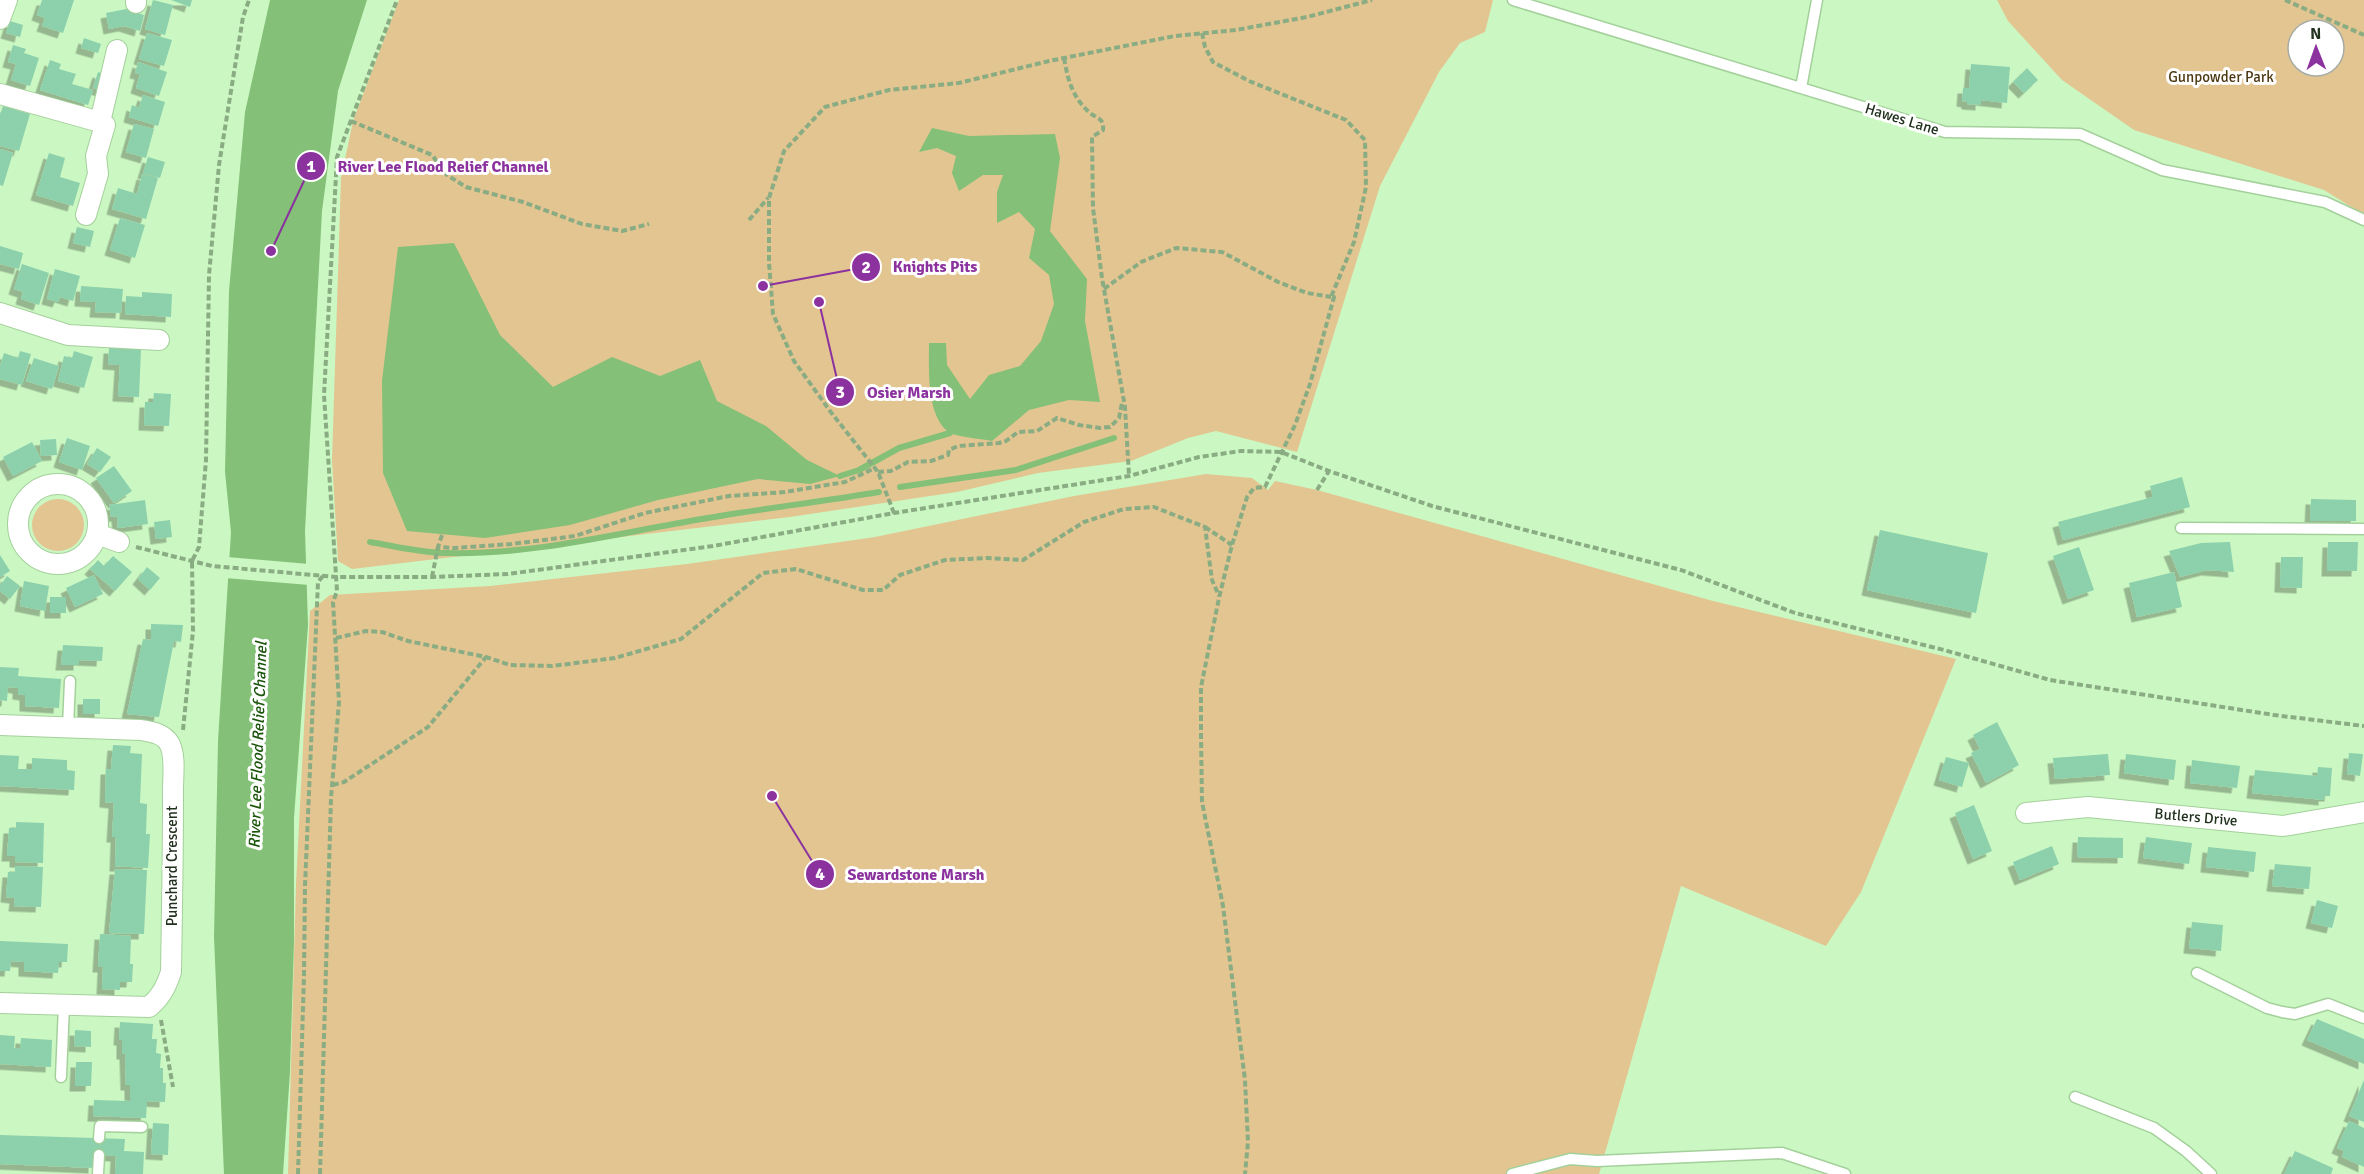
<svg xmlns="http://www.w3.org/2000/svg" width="2364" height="1174" viewBox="0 0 2364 1174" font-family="Signika,sans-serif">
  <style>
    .green { fill: #e3c592; fill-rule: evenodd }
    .water { fill: #84c077 }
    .pier { fill: #cbf8c2 }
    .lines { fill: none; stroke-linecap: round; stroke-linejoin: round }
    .stream { stroke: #84c077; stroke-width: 6 }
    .building { fill: #8cd0ac; filter: url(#shadow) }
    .lane-casing { stroke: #a4d09b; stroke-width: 13 }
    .street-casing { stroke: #a4d09b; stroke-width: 22 }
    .path { stroke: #8aac83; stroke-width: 4; stroke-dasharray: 6 3; stroke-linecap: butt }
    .lane { stroke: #fff; stroke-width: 10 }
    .street { stroke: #fff; stroke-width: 20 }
    .labels { text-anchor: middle; stroke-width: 6; stroke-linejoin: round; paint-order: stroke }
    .park-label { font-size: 15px; fill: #4d3914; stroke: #fff }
    .street-label { font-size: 15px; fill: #21321e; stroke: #fff }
    .water-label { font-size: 16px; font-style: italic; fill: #1a550a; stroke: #fff }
    .leader { fill: none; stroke: #8b329e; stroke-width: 2 }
    .callout-dot { fill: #8b329e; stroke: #fff; stroke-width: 2 }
    .mark-label { font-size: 18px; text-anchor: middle; font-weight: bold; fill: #fff }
    .callout-label { font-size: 16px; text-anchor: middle; font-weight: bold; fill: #8b329e; stroke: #fff; stroke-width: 6; stroke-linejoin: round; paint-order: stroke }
  </style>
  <defs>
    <filter id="shadow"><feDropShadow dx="-5.5" dy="5.5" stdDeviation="0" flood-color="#0004"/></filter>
  </defs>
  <rect width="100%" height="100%" fill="#cbf8c2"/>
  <!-- green -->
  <path class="green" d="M399,0H1493L1485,32L1460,43L1439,72L1380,186L1297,452L1216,431L1188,438L1131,461L1038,473L957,492L790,517L352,569L338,561L332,460L341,178L353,121Z
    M1997,0H2364V215L2324,190L2134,130L2062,80L2008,21ZM2298,30H2334V66H2298Z
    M1206,474L1252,478L1268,490L1275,481L1317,490L1713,601L1956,659L1861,892L1826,946L1681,886L1599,1174H288L296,884L310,611L330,595L490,586L687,564L875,537L1074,496Z
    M32 525a26 26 0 1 1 52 0a26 26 0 1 1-52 0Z"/>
  <!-- water -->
  <path class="water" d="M270,0H367L338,91L322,211L305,531L308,625L294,818V941L290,1072L283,1174H224L214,937L218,741L231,532L225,472L229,291L245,112Z
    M932,128L969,136L1055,134L1060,158L1050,231L1087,279L1085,321L1100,402L1069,400L1029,410L992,441C982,439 959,437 950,433C926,418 929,368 929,343H946L947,365L970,399L989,375L1020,366L1041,341L1054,304L1049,275L1029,258L1035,229L1019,212L997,223V192L1003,175H983L959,191L952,173L956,156L937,148L919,152Z
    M454,243L500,335L553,387L612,357L660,376L700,360L717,401L766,426L807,460L840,476L810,484L758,479L658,500L570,525L485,538L407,531L383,473L382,381L398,247Z"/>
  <!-- pier -->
  <path class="pier" d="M227,557L309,564L310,585L225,578Z"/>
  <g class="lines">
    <!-- stream -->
    <path class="stream" d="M840,476L859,470L899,448L950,433
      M900,487L1016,470L1114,438
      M370,542C395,546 421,553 447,553C528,555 606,536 685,522C749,510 814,503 879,492"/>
  </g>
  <!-- building -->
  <path class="building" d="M42,0H74L63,33L42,26L45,18L37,15Z
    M153,0L173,5L165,35L145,29Z
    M171,0H192L190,7Z
    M126,9L144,15L140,31L124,26L109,29L106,13Z
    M10,21L23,25L20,37L6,33Z
    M147,33L172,40L164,66L139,59Z
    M84,38L101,44L98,53L81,48Z
    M13,45L26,49L24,53L39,58L30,86L11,80L16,64L8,62Z
    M50,60L61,64L59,69L76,74L72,84L93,90L88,105L40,90Z
    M138,62L167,72L159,96L136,88L140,74L135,73Z
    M1971,64L2010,67L2007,103L1981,100V105L1967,104V102L1962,101L1963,88H1969Z
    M2027,68L2038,80L2024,93L2013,82Z
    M98,72L107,75L102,91L93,88Z
    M143,95L165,102L158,126L129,117L132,105L139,108Z
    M3,106L30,114L19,151L0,146V115Z
    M134,124L154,129L146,158L126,152Z
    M0,149L13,153L3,186L0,185Z
    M49,153L65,158L60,177L80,183L73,206L36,195Z
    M148,157L165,162L160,178L143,173Z
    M142,174L158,178L146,219L112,209L118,188L137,194Z
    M120,218L145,225L135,258L110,250Z
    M77,227L94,231L90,247L73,243Z
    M0,246L23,253L19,269L0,264Z
    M22,264L49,273L39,305L21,299L23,292L14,289Z
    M55,269L80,276L73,301L60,297L58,302L47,299Z
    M81,286L123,289L121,313L95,312L96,302L80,301Z
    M142,292L172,294L171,317L125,314L126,296L142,297Z
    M109,348L141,349L139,397L118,396L120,365L108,364Z
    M20,351L31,354L22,385L0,379V366L4,353L18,358Z
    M74,351L93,357L84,388L58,381L64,356L72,358Z
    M34,358L59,366L52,389L26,381Z
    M154,393L171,394L169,426L144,425L145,402H153Z
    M67,438L90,446L82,470L59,462Z
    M56,439L57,455L41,456L40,440Z
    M32,442L42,461L13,476L3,457Z
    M97,448L111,457L100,472L87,464Z
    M114,466L132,491L114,503L96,478Z
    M2182,477L2190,507L2063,540L2058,522L2153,497L2150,486Z
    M2311,499L2356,500V521H2310Z
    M145,500L148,524L118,528L117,516L111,517L109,505Z
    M170,520L172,537L156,539L154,522Z
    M1880,530L1988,553L1976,613L1867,590Z
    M2230,542L2234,572L2207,570L2180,577L2169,551L2201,543Z
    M2328,542H2358L2357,571H2327Z
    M2079,547L2094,590L2068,599L2053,556Z
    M0,555L10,571L0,577Z
    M113,556L132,572L115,591L90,569L98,560L104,566Z
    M2281,557H2303L2302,588L2280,587Z
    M147,567L160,578L150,590L138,579Z
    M2174,572L2182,607L2137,617L2129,583Z
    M94,575L103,594L75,607L66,588Z
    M7,576L20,586L10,599L0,591V586Z
    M24,581L49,586L45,611L20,606Z
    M50,597H66V613H50Z
    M151,624L183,625L181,642L174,641L159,717L127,714L143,639L151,640Z
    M63,645L103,647L102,661L79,660V665H61Z
    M0,667L19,668L18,676L61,679L59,708L25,706V695L18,694V688L8,687L7,701L0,700Z
    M83,699H100V714H83Z
    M1997,722L2019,765L1986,783L1971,753L1980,749L1973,735Z
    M113,745L131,746L130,753L142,754L140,803L147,804L146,834H150L148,868L115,866L116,837H112L114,803L105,802L106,769H111Z
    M2349,753L2363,754L2360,776L2347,774Z
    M2108,754L2110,775L2055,779L2053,758Z
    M2126,754L2176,760L2174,780L2124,773Z
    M0,755L19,756L18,769H32V758L67,760V770L75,771L74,790L0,786Z
    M1946,757L1969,763L1962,787L1939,780Z
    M2192,760L2240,766L2237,788L2190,783Z
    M2318,767L2332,768L2330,796H2324V800L2252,793L2255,770L2317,776Z
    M1974,805L1992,851L1973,859L1955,813Z
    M16,822L44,823L43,863L15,862V856H7L9,828H16Z
    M2078,837L2123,838V858L2077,857Z
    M2146,837L2192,843L2189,864L2143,858Z
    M2052,846L2059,864L2020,880L2013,862Z
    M2208,847L2256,852L2254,872L2206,867Z
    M2275,864L2311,867L2309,889L2272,886Z
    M15,866L43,867L41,907L14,906L15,898L6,897L8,872H15Z
    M115,869L147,870L144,934L109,933Z
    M2317,900L2338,906L2332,928L2311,923Z
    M2192,922L2223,925L2221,951L2189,948Z
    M100,934L131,936L130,964H133L132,982H120V990L102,989L103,967H98Z
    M0,941L68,944L67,962H59L58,973L24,971V962L11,961L10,971H0Z
    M2317,1019L2364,1039V1064L2307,1040Z
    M120,1022L153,1024L152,1039H157L156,1053L161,1054L160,1068H163V1083H166L165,1102L147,1101L146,1118L93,1116L94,1100L130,1101V1085H126L125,1054H122V1040H119Z
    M75,1030L91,1031V1047L74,1046Z
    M0,1035L15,1036L14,1048L20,1049L21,1038L52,1040L51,1067L0,1064Z
    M76,1062H92L91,1086H75Z
    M2364,1080V1122L2349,1116Z
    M2349,1121L2364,1128V1167L2342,1157L2344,1151L2337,1148Z
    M153,1123L169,1124L168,1155L151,1154Z
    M0,1135L125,1139L124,1151L144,1152L143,1174H115L116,1156L94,1155V1168L0,1164Z
    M2295,1151L2333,1168L2331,1174H2284Z"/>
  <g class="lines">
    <!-- lane casing -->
    <g class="lane-casing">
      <path id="lane" d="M1513,0L1945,132L2080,134L2162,170L2325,202L2364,220
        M1801,88L1817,0
        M2181,528L2364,529
        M68,727L70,681
        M2197,973L2267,1008L2282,1012L2295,1014L2328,1004L2364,1018
        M61,1077L64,1005
        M2075,1097L2154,1128L2186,1151L2211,1174
        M99,1138L100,1126L142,1127
        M98,1174L99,1155
        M1512,1174L1570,1159L1597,1161L1782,1153L1845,1174"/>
    </g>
    <!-- street casing -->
    <g class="street-casing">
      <path id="street" d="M136,3V0
        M0,19L7,0
        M0,94L100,122L105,125L96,156L98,174L86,215
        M100,122L117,50
        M0,313L68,335L159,340
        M18 524a40 40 0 1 1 80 0a40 40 0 1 1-80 0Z
        M97,534L119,542
        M0,725L141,730C151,732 163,733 169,743C177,756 172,782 173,797C173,856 172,914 171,972C166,987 161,997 149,1007L0,1003
        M2026,813L2088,807L2283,826L2364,812"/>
    </g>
    <!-- path -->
    <path class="path" d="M2285,0L2364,35
      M1202,33L1205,47L1213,62L1249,81L1346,120L1365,140L1366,187L1354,242L1331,297H1334L1310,384L1295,425L1265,487L1254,488L1247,497L1232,545L1219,598L1201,687V736L1202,802L1223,906L1245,1080L1248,1142L1245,1174
      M1064,58C1068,80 1072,97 1090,113C1098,119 1104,118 1103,130L1092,137L1093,208L1102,278L1125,407L1129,476
      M351,121L432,155L447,175L466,187L523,202L582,224L622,231L649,224
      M749,220L768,198
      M1104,289L1141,262L1176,248L1222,252L1278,282L1307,293L1331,297
      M878,472L891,471L908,462L931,461L948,455L949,450L958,446L999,443L1006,441L1018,432L1037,431L1057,418L1079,425L1100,428L1110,427L1119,418L1122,403
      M1317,490L1329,471
      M894,513L878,472L830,411L794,361L773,314L769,263V198L784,151L825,107L889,90L959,83L1049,61L1175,36L1236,30L1307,17L1372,0
      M1205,527L1232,545
      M442,535L438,547L454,548L512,544L575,536L645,513L729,496L785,492L845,482L875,468
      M136,547L212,566L336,577H432L508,574L713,546L894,513L1129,476L1199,457L1241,451L1281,452L1329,471L1432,506L1681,570L1795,613L1944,650L2050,680L2274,715L2364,726
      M432,577L438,547
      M336,638L366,631L382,632L408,641L486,657L510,665L552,666L615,658L681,639L763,573L796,569L863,590H883L900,575L945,560L987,558L1023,560L1084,522L1124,509L1154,507L1205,527L1212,580L1219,596
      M183,730L193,631L192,561L199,547L206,460L209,275L219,165L243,17L249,0
      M333,785L344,782L428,727L486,657
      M161,1020L173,1087
      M298,1174L304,975L305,886L318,582L323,576
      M320,1174L331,798L339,702L333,602L337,591L324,395L337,157L397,0"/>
    <!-- lane -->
    <use href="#lane" class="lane"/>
    <!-- street -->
    <use href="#street" class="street"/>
  </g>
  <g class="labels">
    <!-- park labels -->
    <g class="park-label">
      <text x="2221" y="82">Gunpowder Park</text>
    </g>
    <!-- street labels -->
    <g class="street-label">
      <text transform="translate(1902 119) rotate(17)" y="5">Hawes Lane</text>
      <text transform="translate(2196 817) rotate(5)" y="5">Butlers Drive</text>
      <text transform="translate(172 866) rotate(-90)" y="5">Punchard Crescent</text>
    </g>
    <!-- water labels -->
    <g class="water-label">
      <text transform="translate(257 745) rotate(-88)" y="6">River Lee Flood Relief Channel</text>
    </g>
  </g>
  <!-- callouts -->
  <path class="leader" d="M271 251L311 166M763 286L866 267M819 302L840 392M772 796L820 874"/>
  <g class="callout-dot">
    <circle cx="271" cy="251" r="6"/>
    <circle cx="763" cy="286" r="6"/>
    <circle cx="819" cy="302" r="6"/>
    <circle cx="772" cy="796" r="6"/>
    <circle cx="311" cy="166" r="15"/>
    <circle cx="866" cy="267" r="15"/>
    <circle cx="840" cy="392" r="15"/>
    <circle cx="820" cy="874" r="15"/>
  </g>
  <g class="mark-label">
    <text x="311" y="172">1</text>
    <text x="866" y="273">2</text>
    <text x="840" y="398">3</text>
    <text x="820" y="880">4</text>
  </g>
  <g class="callout-label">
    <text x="443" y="172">River Lee Flood Relief Channel</text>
    <text x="935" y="272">Knights Pits</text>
    <text x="909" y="398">Osier Marsh</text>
    <text x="916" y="880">Sewardstone Marsh</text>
  </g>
  <!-- north arrow -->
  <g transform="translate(2316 48) rotate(359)"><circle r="28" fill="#ffffff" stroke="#a6ada5" stroke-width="1.5"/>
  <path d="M0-4.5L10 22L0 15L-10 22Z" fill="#8b329e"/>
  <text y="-9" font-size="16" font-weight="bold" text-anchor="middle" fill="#21321e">N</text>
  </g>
</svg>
